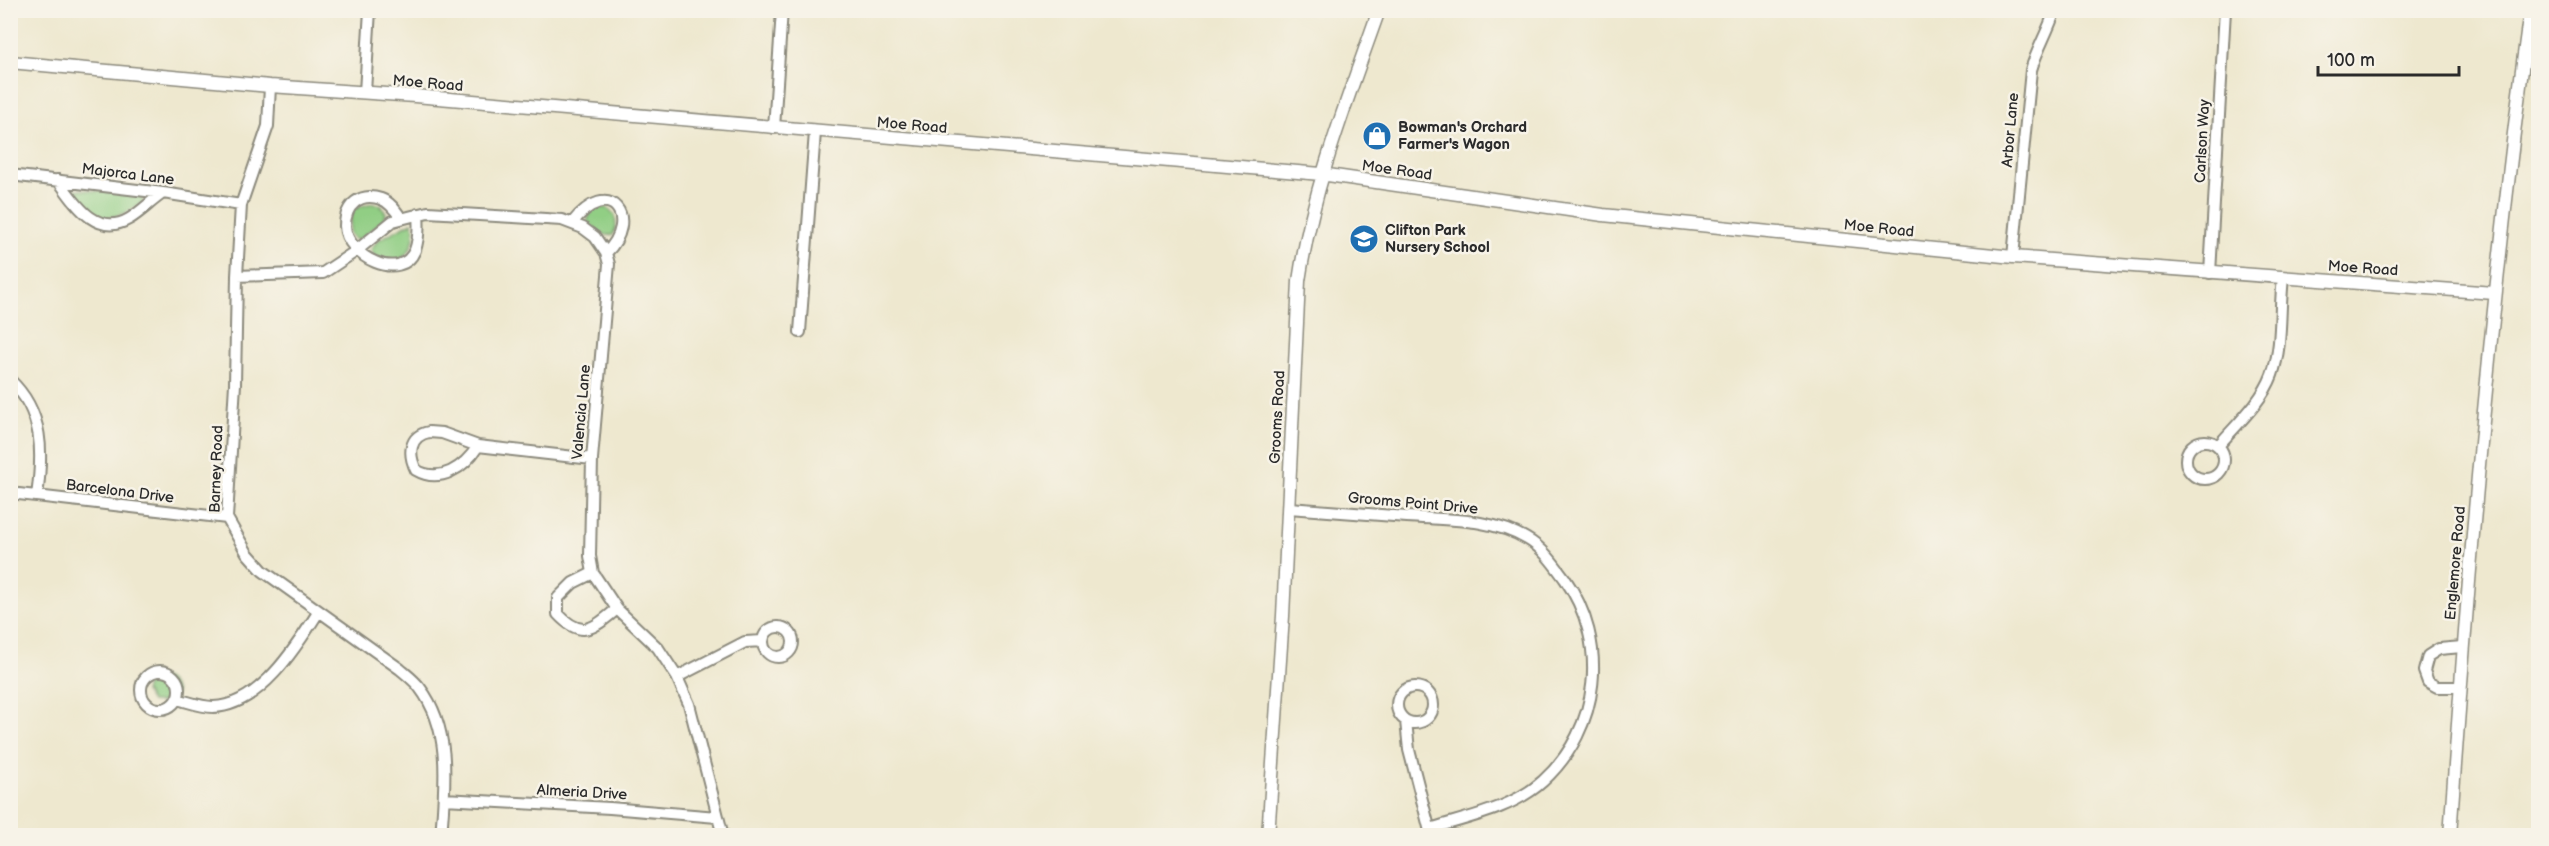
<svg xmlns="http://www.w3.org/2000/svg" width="2549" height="846" viewBox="0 0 2549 846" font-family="'Balsamiq Sans',sans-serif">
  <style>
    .green { fill: #91ce84; stroke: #5e7c58; stroke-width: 1.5 }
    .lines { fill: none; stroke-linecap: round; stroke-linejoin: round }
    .minor-casing { stroke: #8c8a7d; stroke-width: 14 }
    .tertiary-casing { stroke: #8c8a7d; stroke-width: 15 }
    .minor { stroke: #fff; stroke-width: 10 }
    .tertiary { stroke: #fff; stroke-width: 12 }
    .labels { text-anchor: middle; stroke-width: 5; stroke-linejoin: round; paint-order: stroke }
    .street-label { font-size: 15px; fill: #2b2b2b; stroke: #f7f3e8 }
    .poi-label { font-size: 15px; font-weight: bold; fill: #2b2b2b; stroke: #f7f3e8; text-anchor: start }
  </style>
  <rect width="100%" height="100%" fill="#f7f3e8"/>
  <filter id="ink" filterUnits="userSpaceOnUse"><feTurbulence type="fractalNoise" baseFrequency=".0167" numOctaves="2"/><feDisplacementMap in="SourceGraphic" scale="12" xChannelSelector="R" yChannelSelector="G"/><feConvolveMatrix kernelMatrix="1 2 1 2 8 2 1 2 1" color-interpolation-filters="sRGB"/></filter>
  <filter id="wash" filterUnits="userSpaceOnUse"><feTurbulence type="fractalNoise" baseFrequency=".008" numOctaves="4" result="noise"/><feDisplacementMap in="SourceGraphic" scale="24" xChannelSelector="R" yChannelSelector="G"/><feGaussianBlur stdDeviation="1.35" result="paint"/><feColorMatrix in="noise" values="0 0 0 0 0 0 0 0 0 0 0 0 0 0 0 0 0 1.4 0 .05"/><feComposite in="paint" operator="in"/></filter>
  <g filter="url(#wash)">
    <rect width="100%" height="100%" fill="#eee8cf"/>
    <!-- green -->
    <path class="green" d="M74,189L142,195L143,202C116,222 89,227 74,189Z
      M372,203L381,205L386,213L385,218L359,240L354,239L349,233L352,209Z
      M597,207L607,208L615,215L616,227L613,235C602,237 595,230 587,224L590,210Z
      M412,222C418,236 411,259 393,261C387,262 379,258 374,256L371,249L378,240Z
      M155,677C167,677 171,682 176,692L174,699L166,703L151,702L145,692L148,682Z"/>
  </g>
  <g filter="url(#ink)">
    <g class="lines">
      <!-- minor casing -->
      <g class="minor-casing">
        <path id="minor" d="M270,86L268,126L241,205L237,276L235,384L227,518L247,553L263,571L400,669C407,675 415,681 420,688C452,730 445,786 441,836
          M365,92L370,10
          M774,128L782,10
          M10,175L163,193L241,205
          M58,180C75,203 96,238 129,219C141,212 151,201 163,193
          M401,218C396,211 390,202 381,199C360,192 345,205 345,226C346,256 401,284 415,250C419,239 419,226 418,214
          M572,223C610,175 641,219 606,253L609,264L592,459L590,556L593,573L573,583L558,598V614C582,640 594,628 617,609
          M2013,257L2031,70C2037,49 2048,32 2055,10
          M2210,273L2225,10
          M237,276L323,273L356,251L393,221L428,212L562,220L583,228L595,237L606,253
          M800,332L815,132
          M10,380C44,412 43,453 37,496
          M429,432L442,433L478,446C464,468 440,484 416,470C408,454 409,436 429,432Z
          M2186 460a19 19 0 1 1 38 0a19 19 0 1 1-38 0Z
          M478,446L592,459
          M2218,446C2236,425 2262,402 2272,375C2283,345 2279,309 2283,278
          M10,493L227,518
          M1289,508C1328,511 1368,514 1407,517C1447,520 1492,518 1527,539C1543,548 1554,564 1565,579C1609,642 1601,728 1543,781C1512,809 1468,817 1430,829
          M593,573L617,609L658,648L677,677L689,704L723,836
          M763 642a15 15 0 1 1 30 0a15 15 0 1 1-30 0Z
          M141 690a19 19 0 1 1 38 0a19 19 0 1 1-38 0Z
          M677,677L745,642L763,641
          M1397 705a18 18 0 1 1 36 0a18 18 0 1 1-36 0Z
          M2459,687H2437L2428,682L2424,671L2428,656L2439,649L2462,647
          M177,699C189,702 201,707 213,707C260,706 297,646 319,611
          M1406,721L1409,750L1431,835
          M444,799L610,808L717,817"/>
      </g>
      <!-- tertiary casing -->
      <g class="tertiary-casing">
        <path id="tertiary" d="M10,62L270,86L415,96L1321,174L1603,215L2013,257L2494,293
          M1268,836L1283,616L1299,281C1313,186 1347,101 1379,10
          M2450,836C2469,560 2492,285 2530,10"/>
      </g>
      <!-- minor -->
      <use href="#minor" class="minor"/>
      <!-- tertiary -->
      <use href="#tertiary" class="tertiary"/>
    </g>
  </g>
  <!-- icons -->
  <defs>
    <g id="shop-disc" transform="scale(1.5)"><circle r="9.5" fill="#1f6fb2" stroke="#f7f3e8"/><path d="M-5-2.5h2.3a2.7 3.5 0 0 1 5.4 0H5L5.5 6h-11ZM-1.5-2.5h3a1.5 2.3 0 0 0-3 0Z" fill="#fff"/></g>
    <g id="school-disc" transform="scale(1.5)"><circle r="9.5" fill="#1f6fb2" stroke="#f7f3e8"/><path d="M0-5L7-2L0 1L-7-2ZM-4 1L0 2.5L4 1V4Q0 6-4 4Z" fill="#fff"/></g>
  </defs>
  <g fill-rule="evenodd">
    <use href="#shop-disc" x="1377" y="136"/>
    <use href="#school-disc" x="1364" y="239"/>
  </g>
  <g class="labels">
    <!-- street labels -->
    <g class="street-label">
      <text transform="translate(428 83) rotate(5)" y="5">Moe Road</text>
      <text transform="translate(912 125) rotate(5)" y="5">Moe Road</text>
      <text transform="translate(2010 130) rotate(-85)" y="5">Arbor Lane</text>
      <text transform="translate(2202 141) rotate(-87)" y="5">Carlson Way</text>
      <text transform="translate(1397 170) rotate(8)" y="5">Moe Road</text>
      <text transform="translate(128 174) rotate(7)" y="5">Majorca Lane</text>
      <text transform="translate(1879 228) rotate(6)" y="5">Moe Road</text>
      <text transform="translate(2363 268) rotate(4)" y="5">Moe Road</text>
      <text transform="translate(581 412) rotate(-85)" y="5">Valencia Lane</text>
      <text transform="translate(1277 417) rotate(-87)" y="5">Grooms Road</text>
      <text transform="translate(216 469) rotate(-88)" y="5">Barney Road</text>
      <text transform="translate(120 491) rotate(7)" y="5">Barcelona Drive</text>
      <text transform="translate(1413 503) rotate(5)" y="5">Grooms Point Drive</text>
      <text transform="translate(2455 563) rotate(-85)" y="5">Englemore Road</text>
      <text transform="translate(582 792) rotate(3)" y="5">Almeria Drive</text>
    </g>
    <!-- poi labels -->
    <g class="poi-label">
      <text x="1398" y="132">Bowman's Orchard<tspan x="1398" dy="17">Farmer's Wagon</tspan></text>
      <text x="1385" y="235">Clifton Park<tspan x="1385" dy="17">Nursery School</tspan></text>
    </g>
  </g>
  <!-- margin -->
  <rect width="2549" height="846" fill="none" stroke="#f7f3e8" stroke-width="36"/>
  <!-- scale -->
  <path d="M2318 66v9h141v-9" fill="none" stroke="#2b2b2b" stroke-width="3"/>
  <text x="2327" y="66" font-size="18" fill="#2b2b2b" stroke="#f7f3e8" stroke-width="4.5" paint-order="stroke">100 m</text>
</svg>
